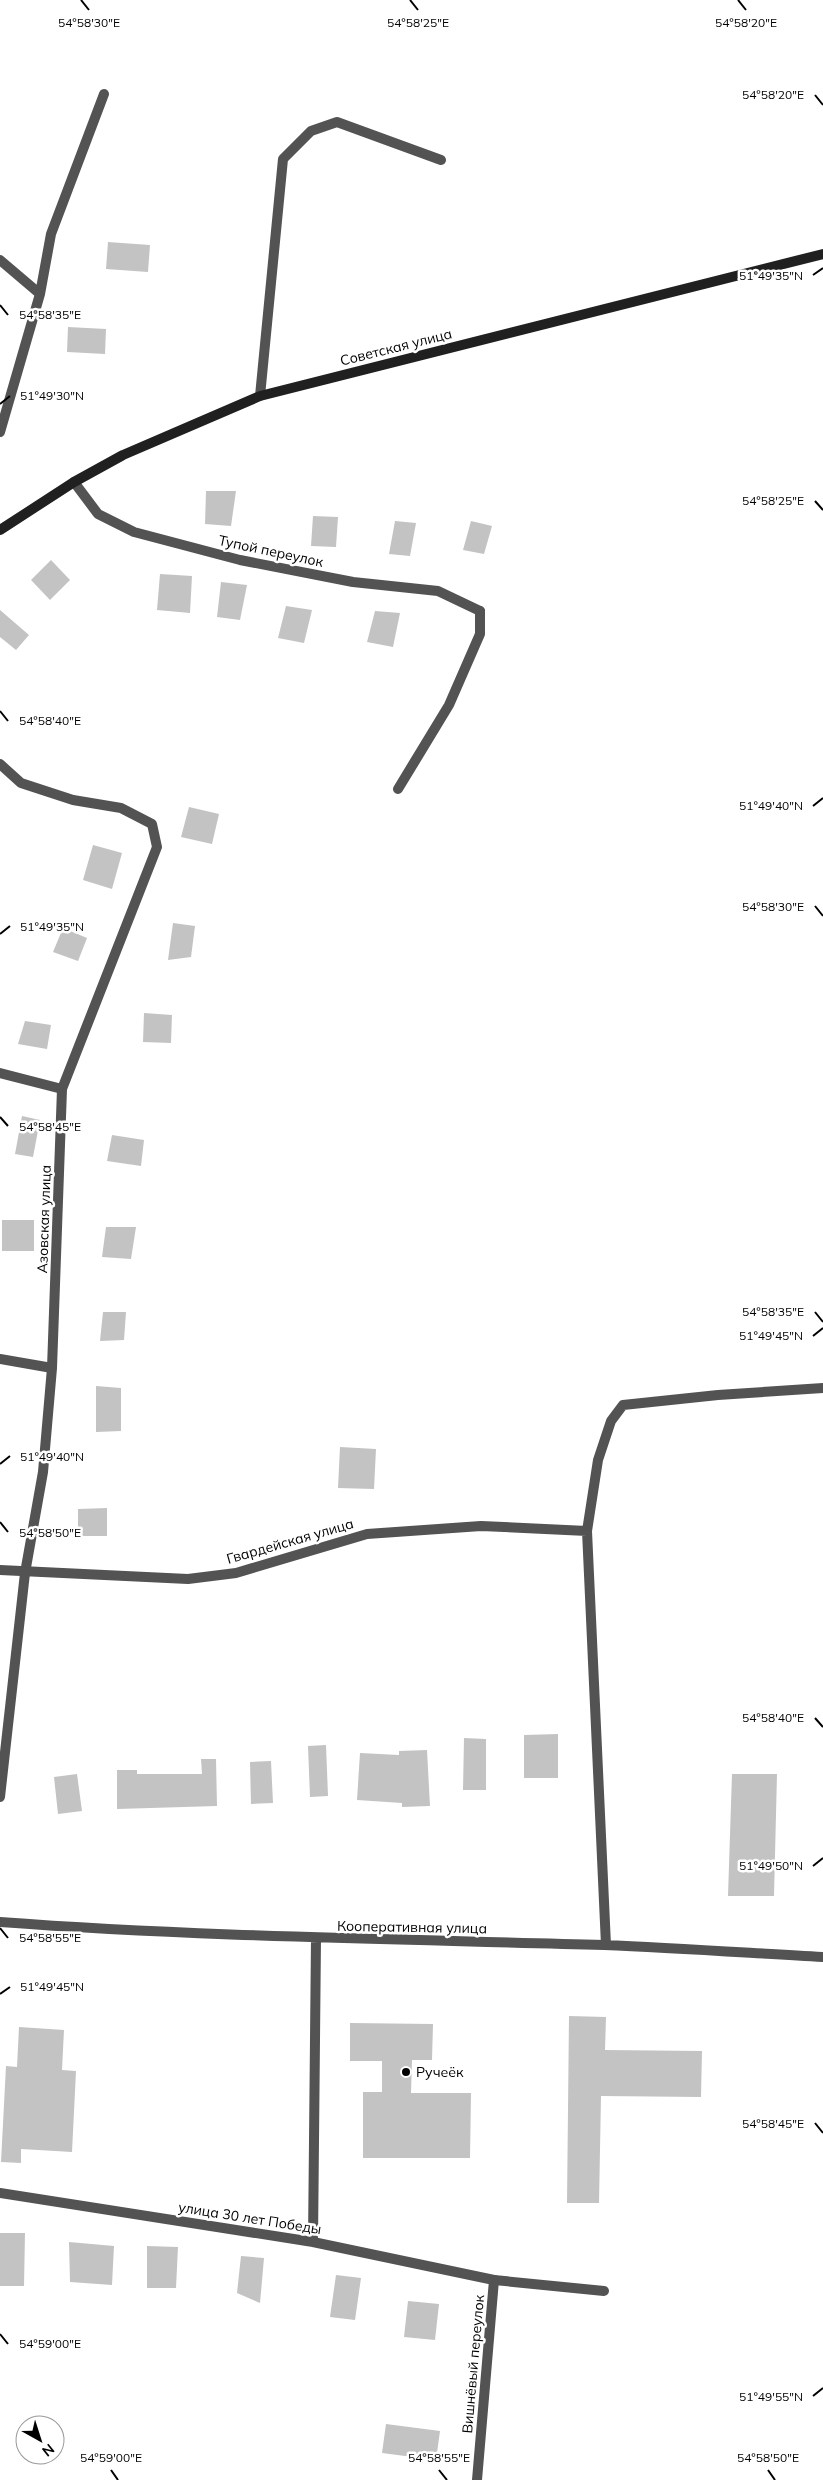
<svg xmlns="http://www.w3.org/2000/svg" width="823" height="2480" viewBox="0 0 823 2480" font-family="Mulish,sans-serif">
  <style>
    .building { fill: #c3c3c3 }
    .lines { fill: none; stroke-linecap: round; stroke-linejoin: round }
    .lane { stroke: #535353; stroke-width: 10 }
    .street { stroke: #535353; stroke-width: 10 }
    .secondary { stroke: #202020; stroke-width: 10 }
    .ticks { fill: none; stroke: #000; stroke-width: 2 }
    .poi-dot { fill: #000; stroke: #fff; stroke-width: 2 }
    .labels { text-anchor: middle; stroke-width: 5; stroke-linejoin: round; paint-order: stroke }
    .street-label { font-size: 14px; fill: #000; stroke: #fff }
    .poi-label { font-size: 14px; fill: #000; stroke: #fff; text-anchor: start }
    .ticks-label { font-size: 12px; text-anchor: middle; fill: #000; stroke: #fff; stroke-width: 5; stroke-linejoin: round; paint-order: stroke }
  </style>
  <rect width="100%" height="100%" fill="#fff"/>
  <!-- building -->
  <path class="building" d="M108,242L150,245L148,272L106,269Z
    M68,327L106,329L105,354L67,352Z
    M206,491H236L231,526L205,524Z
    M313,516L338,517L336,547L311,546Z
    M395,521L416,523L410,556L389,554Z
    M471,521L492,526L484,554L463,550Z
    M51,560L70,580L50,600L31,580Z
    M160,574L192,576L190,613L157,610Z
    M221,582L247,585L240,620L217,617Z
    M286,606L312,610L304,643L278,638Z
    M0,610L29,635L16,650L0,637Z
    M375,611L400,613L393,647L367,642Z
    M189,807L219,814L212,844L181,837Z
    M93,845L122,853L112,889L83,880Z
    M173,923L195,926L191,957L168,960Z
    M63,928L87,938L78,961L53,952Z
    M144,1013L172,1015L171,1043L143,1042Z
    M25,1021L51,1025L47,1049L18,1044Z
    M22,1116L40,1120L33,1157L15,1154Z
    M112,1135L144,1140L141,1166L107,1161Z
    M2,1220H34V1251H2Z
    M106,1227H136L131,1259L102,1257Z
    M103,1312H126L124,1340L100,1341Z
    M96,1386L121,1388V1431L96,1432Z
    M340,1447L376,1449L374,1489L338,1488Z
    M107,1508V1536H78V1509Z
    M558,1734V1778H524V1735Z
    M464,1738L486,1739V1790H463Z
    M326,1745L328,1796L310,1797L308,1746Z
    M427,1750L430,1806L402,1807V1803L357,1800L360,1753L399,1755V1751Z
    M201,1759H216L217,1806L117,1809V1770H137V1774H202Z
    M271,1761L273,1803L251,1804L250,1762Z
    M77,1774L82,1811L58,1814L54,1777Z
    M732,1774H777L774,1896H728Z
    M569,2016L606,2017L605,2050L702,2051L701,2097L601,2096L599,2203H567Z
    M350,2023L433,2024L432,2060H412L411,2093H471L470,2158H363V2092H382V2061H350Z
    M19,2027L64,2030L62,2070L76,2071L72,2152L21,2149V2163L1,2162L6,2066L17,2067Z
    M0,2233H25L24,2286H0Z
    M69,2242L114,2246L112,2285L70,2282Z
    M147,2246L178,2247L176,2288H147Z
    M241,2256L264,2258L260,2303L237,2293Z
    M336,2275L361,2278L355,2320L330,2317Z
    M408,2301L439,2304L435,2340L404,2337Z
    M386,2424L440,2431L436,2460L382,2453Z"/>
  <g class="lines">
    <!-- lane -->
    <path class="lane" d="M260,396L283,159L311,131L337,122L441,160
      M398,789L449,705L480,634V611
      M0,1073L62,1089
      M494,2280L604,2291"/>
    <!-- street -->
    <path class="street" d="M0,260L40,294
      M0,432L40,294L51,234L104,94
      M74,482L98,514L134,532L240,560L353,582L438,591L480,611
      M0,764L21,783L73,800L121,808L152,824L157,847L62,1089L52,1368L43,1472L25,1573L0,1797
      M0,1359L52,1368
      M0,1570L188,1579L236,1573L367,1534L481,1526L587,1531
      M0,1922C201,1937 403,1939 604,1945C677,1948 750,1953 823,1957
      M606,1945L587,1531L598,1460L611,1421L623,1405L718,1395L823,1388
      M0,2193L313,2242L494,2280L477,2480
      M313,2242L316,1938"/>
    <!-- secondary -->
    <path class="secondary" d="M0,530L74,482L123,455L260,396L823,254"/>
  </g>
  <!-- ticks -->
  <path class="ticks" d="M81,0L89,10M410,0L418,10M738,0L746,10M815,95L823,105M813,275L823,268M0,305L8,315M0,404L10,396M815,501L823,510M0,711L8,721M813,806L823,798M815,906L823,916M0,934L10,926M0,1117L8,1126M815,1312L823,1322M813,1336L823,1328M0,1464L10,1456M0,1522L8,1532M815,1718L823,1727M813,1866L823,1858M0,1928L8,1938M0,1994L10,1987M815,2123L823,2133M0,2334L8,2344M813,2396L823,2388M111,2470L118,2480M439,2470L447,2480M768,2470L775,2480"/>
  <!-- markers -->
  <circle class="poi-dot" cx="406" cy="2072" r="5"/>
  <g class="labels">
    <!-- street labels -->
    <g class="street-label">
      <text transform="translate(396 347) rotate(-14)" y="5">Советская улица</text>
      <text transform="translate(271 551) rotate(12)" y="5">Тупой переулок</text>
      <text transform="translate(44 1219) rotate(-88)" y="5">Азовская улица</text>
      <text transform="translate(290 1541) rotate(-16)" y="5">Гвардейская улица</text>
      <text transform="translate(412 1927) rotate(1)" y="5">Кооперативная улица</text>
      <text transform="translate(250 2218) rotate(9)" y="5">улица 30 лет Победы</text>
      <text transform="translate(473 2364) rotate(-85)" y="5">Вишнёвый переулок</text>
    </g>
    <!-- poi labels -->
    <g class="poi-label">
      <text x="416" y="2077">Ручеёк</text>
    </g>
  </g>
  <g class="ticks-label">
    <text x="89" y="27">54°58'30"E</text>
    <text x="418" y="27">54°58'25"E</text>
    <text x="746" y="27">54°58'20"E</text>
    <text x="773" y="99">54°58'20"E</text>
    <text x="771" y="280">51°49'35"N</text>
    <text x="50" y="319">54°58'35"E</text>
    <text x="52" y="400">51°49'30"N</text>
    <text x="773" y="505">54°58'25"E</text>
    <text x="50" y="725">54°58'40"E</text>
    <text x="771" y="810">51°49'40"N</text>
    <text x="773" y="911">54°58'30"E</text>
    <text x="52" y="931">51°49'35"N</text>
    <text x="50" y="1131">54°58'45"E</text>
    <text x="773" y="1316">54°58'35"E</text>
    <text x="771" y="1340">51°49'45"N</text>
    <text x="52" y="1461">51°49'40"N</text>
    <text x="50" y="1537">54°58'50"E</text>
    <text x="773" y="1722">54°58'40"E</text>
    <text x="771" y="1870">51°49'50"N</text>
    <text x="50" y="1942">54°58'55"E</text>
    <text x="52" y="1991">51°49'45"N</text>
    <text x="773" y="2128">54°58'45"E</text>
    <text x="50" y="2348">54°59'00"E</text>
    <text x="771" y="2401">51°49'55"N</text>
    <text x="111" y="2462">54°59'00"E</text>
    <text x="439" y="2462">54°58'55"E</text>
    <text x="768" y="2462">54°58'50"E</text>
  </g>
  <!-- north arrow -->
  <g transform="translate(40 2440) rotate(141)"><circle r="24" fill="#ffffff" stroke="#999999"/>
  <path d="M0-4L9 19L0 12L-9 19Z" fill="#000000"/>
  <text y="-8" font-size="14" font-weight="bold" text-anchor="middle" fill="#000000">N</text>
  </g>
</svg>
